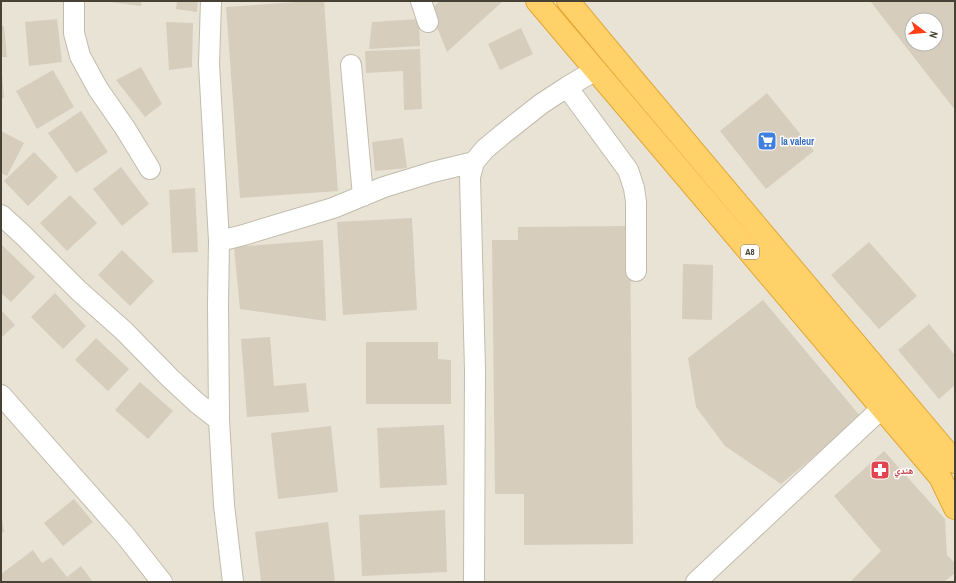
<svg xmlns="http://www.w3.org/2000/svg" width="956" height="583" viewBox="0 0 956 583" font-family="'Archivo Narrow','Noto Naskh Arabic',sans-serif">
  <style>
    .residential { fill: #e9e3d6; fill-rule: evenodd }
    .building { fill: #d6cdbd; fill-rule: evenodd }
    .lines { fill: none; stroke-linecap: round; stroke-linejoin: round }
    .minor-casing { stroke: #c3bcad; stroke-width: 22 }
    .highway-casing { stroke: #e2a734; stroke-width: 24 }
    .minor { stroke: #fff; stroke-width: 20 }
    .highway { stroke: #ffd168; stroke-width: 22 }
    .labels { text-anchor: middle; stroke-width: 3; stroke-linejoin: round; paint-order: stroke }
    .shield { fill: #fff; stroke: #7f7b72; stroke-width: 1 }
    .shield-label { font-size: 9px; font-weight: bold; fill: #484236 }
    .shop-label { font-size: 10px; font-weight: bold; fill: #366cbe; stroke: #fff; text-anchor: start }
    .health-label { font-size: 10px; font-weight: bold; fill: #be3a42; stroke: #fff; text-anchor: start }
  </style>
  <rect width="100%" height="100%" fill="#f4f1e8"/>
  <!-- residential -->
  <path class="residential" d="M1,1H955V582H1ZM912,20H936V44H912Z"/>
  <!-- building -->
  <path class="building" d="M110,1H142L141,6L110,2Z
    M177,1H198L197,12L176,9Z
    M311,1H324L338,191L240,198L226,7Z
    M440,1H503L447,52L430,10Z
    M870,1H955V110ZM912,20H936V44H912Z
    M57,19L62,62L29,66L25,22Z
    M419,19L420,46L369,49L372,22Z
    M166,22L193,23L192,67L169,70Z
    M1,26H4L7,57H1Z
    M521,28L533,54L500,70L488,44Z
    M420,49L422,109L404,110L403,71L366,73L365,51Z
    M141,67L162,104L145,117L116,80Z
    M53,70L74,107L37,129L16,91Z
    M1,74H2L4,98H1Z
    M767,93L814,151L766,189L720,131Z
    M81,111L108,152L76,173L48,133Z
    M1,131L24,143L7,176L1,173Z
    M403,138L407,168L375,171L372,142Z
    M34,152L58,177L28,206L4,181Z
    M121,167L149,204L122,226L93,189Z
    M195,188L198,252L172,253L169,190Z
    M70,195L97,223L67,251L40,223Z
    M412,218L417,310L343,315L337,222Z
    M630,226L633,544L524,545V494H495L492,240H518V227Z
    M323,240L326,321L240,309L234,247Z
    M869,242L917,296L879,329L831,275Z
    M1,244L35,277L11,302L1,293Z
    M122,250L154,281L130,306L98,275Z
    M683,264L713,265L712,320L682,319Z
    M55,293L86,326L63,349L31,317Z
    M763,300L861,417L781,484L725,446L696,407L688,358Z
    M1,310L15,325L1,338Z
    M929,324L955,355V385L939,399L898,350Z
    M270,337L274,386L306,383L309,412L247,417L241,339Z
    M96,338L129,369L108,391L75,360Z
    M366,342H438V359L451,360V404H366Z
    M140,382L173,411L148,439L115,410Z
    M444,425L447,485L380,488L377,428Z
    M331,426L338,492L278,499L271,433Z
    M884,451L945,519L947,555L955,563V573L944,582H850L881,551L834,496Z
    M74,499L93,522L63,546L44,523Z
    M445,510L447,572L362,576L359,515Z
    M1,518H2L4,532L1,533Z
    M328,522L335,581L328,582H261L255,532Z
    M33,550L42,563L51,557L67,577L81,566L93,582H1V574Z"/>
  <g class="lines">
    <!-- minor casing -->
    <g class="minor-casing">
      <path id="minor" d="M74,1V33L80,56L98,89L125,128L150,169
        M211,1L209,64L219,241L218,305L219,420L224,505L233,582
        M421,1L428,22
        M351,65L363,196
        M567,87L628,170L634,188L636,202V271
        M1,215L23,235L78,290L124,331L170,378L197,403L219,420
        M219,241L240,236L333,208L384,187L433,172L474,162
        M1,395L124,534L162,582
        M474,582L475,370L470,177L474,162L485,149L503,134L541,104L567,87L596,70
        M696,582L882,408"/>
    </g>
    <!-- highway casing -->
    <g class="highway-casing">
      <path id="highway" d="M537,1L940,477L955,508
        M568,1L632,78L955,462"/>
    </g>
    <!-- minor -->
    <use href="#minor" class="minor"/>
    <!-- highway -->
    <use href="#highway" class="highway"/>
  </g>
  <!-- icons -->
  <defs>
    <g id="supermarket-square" transform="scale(1)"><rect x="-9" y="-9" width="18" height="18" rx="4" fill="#3f7fe0" stroke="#fff"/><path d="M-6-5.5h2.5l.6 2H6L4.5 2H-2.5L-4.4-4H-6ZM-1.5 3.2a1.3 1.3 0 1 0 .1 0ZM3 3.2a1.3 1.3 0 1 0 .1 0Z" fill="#fff"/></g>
    <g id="pharmacy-square" transform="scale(1)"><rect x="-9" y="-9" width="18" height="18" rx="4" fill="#e0444e" stroke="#fff"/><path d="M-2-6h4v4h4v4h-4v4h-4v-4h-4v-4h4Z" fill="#fff"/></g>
  </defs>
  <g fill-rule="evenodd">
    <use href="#supermarket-square" x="767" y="141"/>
    <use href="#pharmacy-square" x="880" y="470"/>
  </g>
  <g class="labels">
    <!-- shield labels -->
    <rect class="shield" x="741" y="245" width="18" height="14" rx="3"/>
    <g class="shield-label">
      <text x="750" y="255">A8</text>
    </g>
    <!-- shop labels -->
    <g class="shop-label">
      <text x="781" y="145">la valeur</text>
    </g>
    <!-- health labels -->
    <g class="health-label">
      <text x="894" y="474">هندي</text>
    </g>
  </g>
  <!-- border -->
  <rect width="956" height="583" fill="none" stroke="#484236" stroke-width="4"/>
  <!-- north arrow -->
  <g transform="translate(924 32) rotate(106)"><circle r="19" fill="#ffffff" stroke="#b6b3af"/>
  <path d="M0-3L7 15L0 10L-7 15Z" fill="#ff3e14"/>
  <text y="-6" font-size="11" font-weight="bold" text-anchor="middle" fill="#484236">N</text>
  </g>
</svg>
